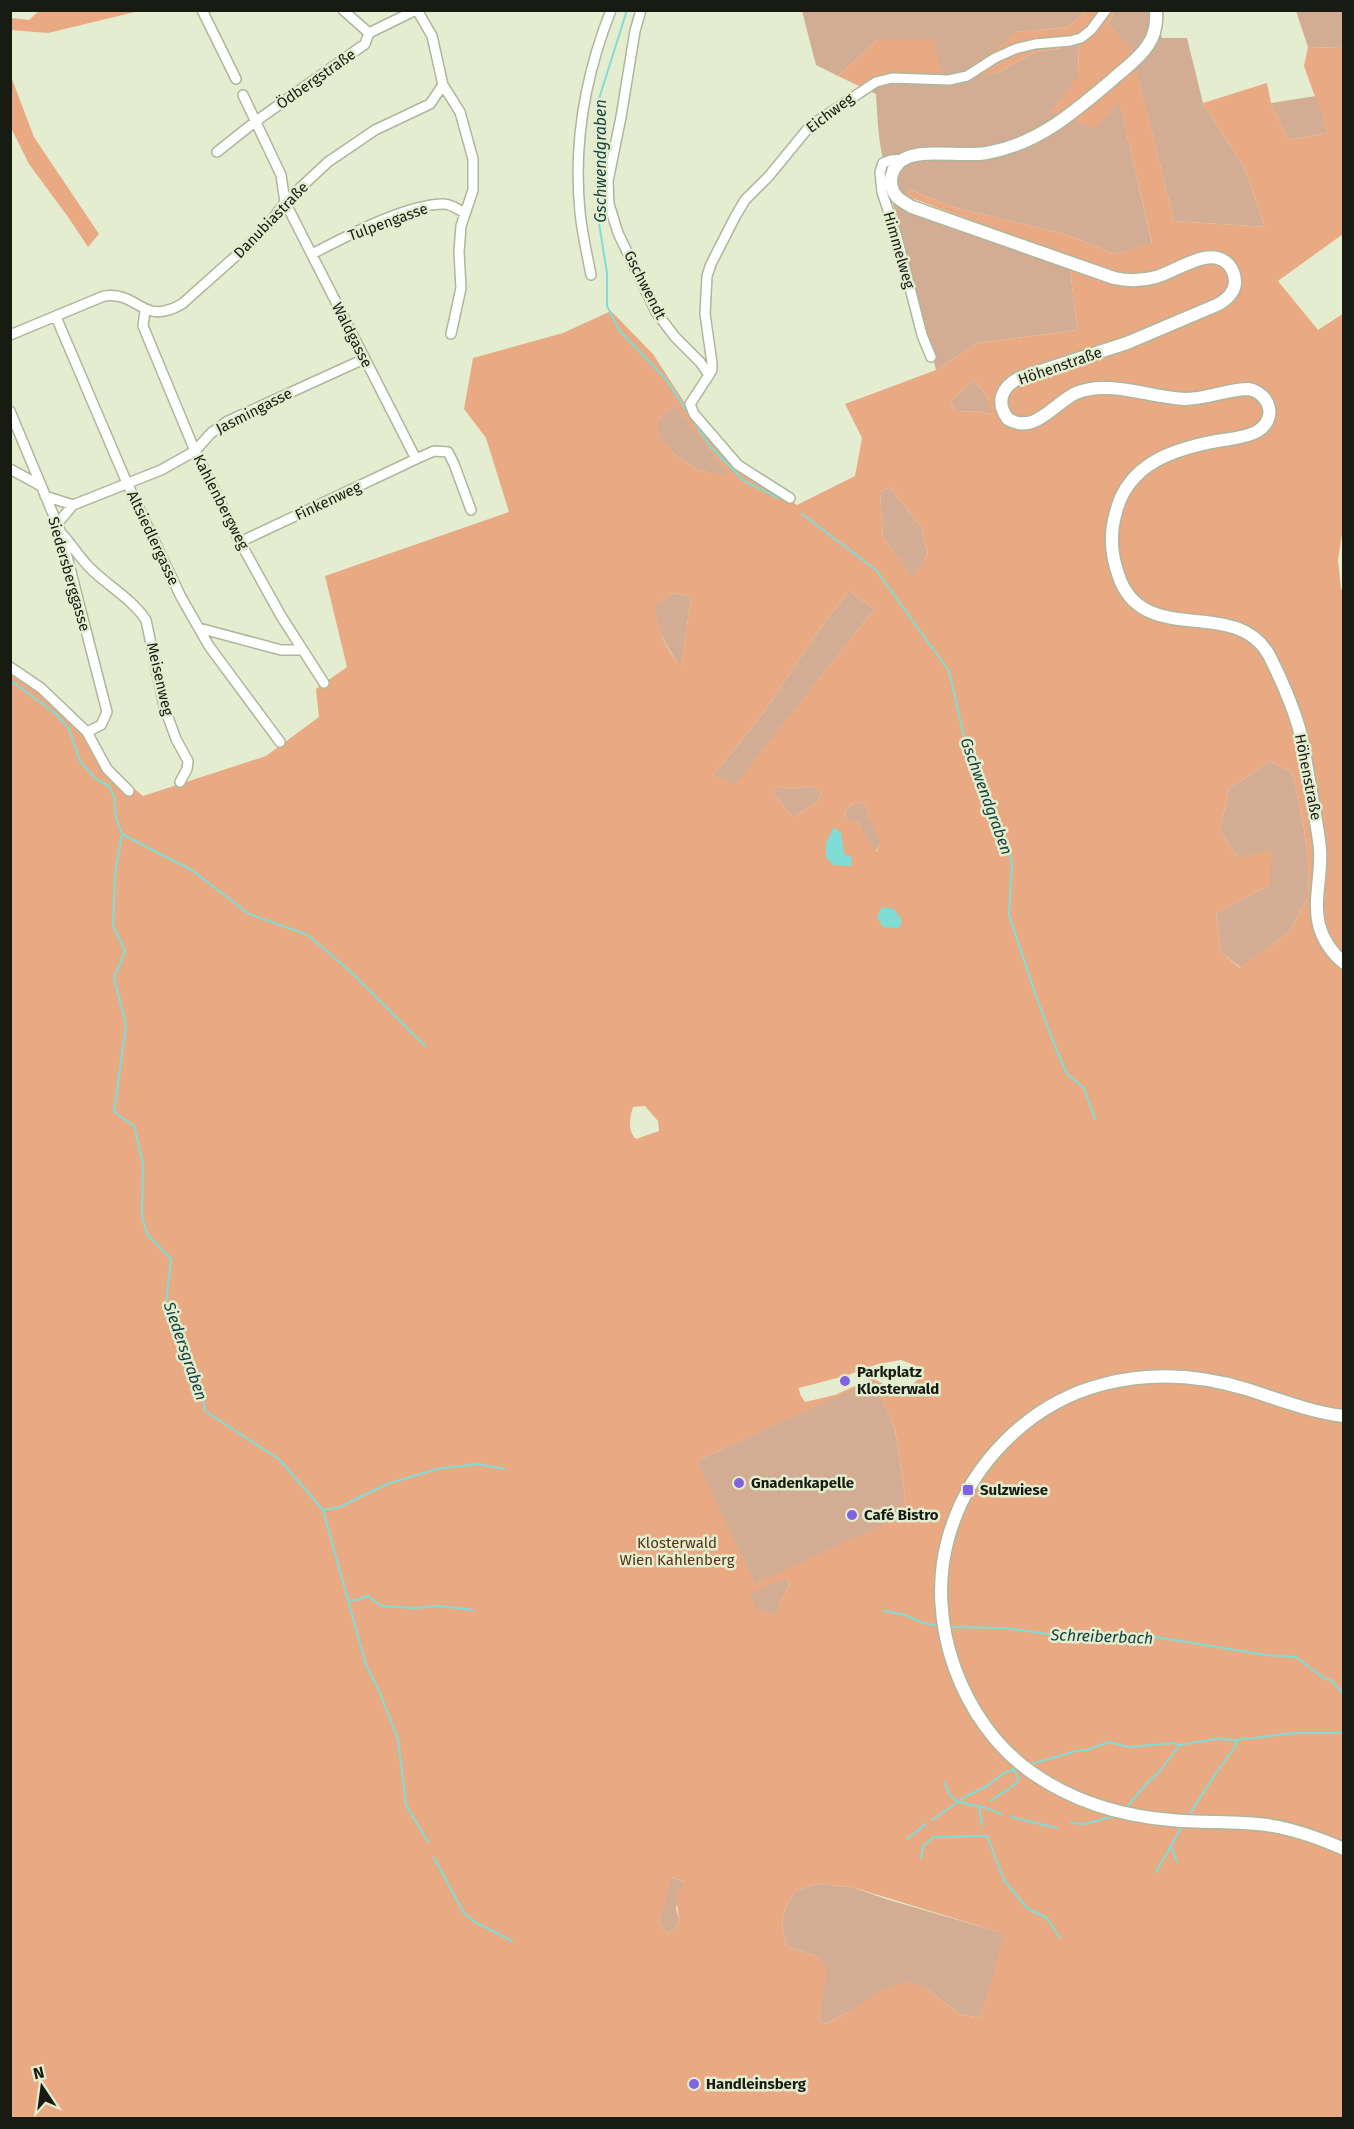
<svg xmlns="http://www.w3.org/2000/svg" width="1354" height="2129" viewBox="0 0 1354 2129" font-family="'Fira Sans',sans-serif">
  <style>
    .green { fill: #d3ac94 }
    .forest { fill: #e9aa83; fill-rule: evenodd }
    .water { fill: #7fddd5 }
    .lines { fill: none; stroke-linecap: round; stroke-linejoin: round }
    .stream { stroke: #7fddd5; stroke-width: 2 }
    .minor-casing { stroke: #aeb69b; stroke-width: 12 }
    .tertiary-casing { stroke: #aeb69b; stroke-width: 15 }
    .minor { stroke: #fff; stroke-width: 9 }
    .tertiary { stroke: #fff; stroke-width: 12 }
    .poi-dot { fill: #8063de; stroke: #e4edd0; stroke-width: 2 }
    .labels { text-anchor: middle; stroke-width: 5; stroke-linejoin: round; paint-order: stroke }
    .street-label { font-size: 15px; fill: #181b11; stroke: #e4edd0 }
    .poi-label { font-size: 15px; font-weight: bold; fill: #181b11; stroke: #e4edd0; text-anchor: start }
    .park-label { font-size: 15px; fill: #593013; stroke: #e4edd0 }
    .water-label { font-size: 16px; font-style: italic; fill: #15423f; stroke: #e4edd0 }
  </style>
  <rect width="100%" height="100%" fill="#e4edd0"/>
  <!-- green -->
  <path class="green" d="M802,11H1086L1069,27L1016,32L997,73L1036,52L1079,45L1078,76L1119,100L1152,244L1115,254L1065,234L953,207L909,189L906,196C901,191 893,185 890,179C878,153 878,122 876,94L859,86L886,76L878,39L838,76L816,65Z
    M1115,11H1153L1162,38H1187L1203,103L1245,169L1265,227L1174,221L1131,49L1108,24Z
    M1296,11H1343V48L1308,47Z
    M1316,96L1328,133L1289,140L1271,103Z
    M892,200L1070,267L1077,330L978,343L936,370Z
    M974,380L987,396L992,415L978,411L956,412L950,402Z
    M675,405L731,477L698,470L674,454L658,436V420Z
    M890,487L921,527L928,554L913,579L883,537L880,492Z
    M849,591L874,609L735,786L713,775L762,715L817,633Z
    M673,593L691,597L681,668C667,647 656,630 654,605Z
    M1270,761L1292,772L1303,822L1308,859L1309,896L1289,932L1241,968L1221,952L1216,913L1270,885L1238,858L1220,831L1229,789Z
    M779,786L794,789L811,786L822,793L817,803L793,817L772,792Z
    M864,802L868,815L882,842L875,852L857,821H847L845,811L851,805Z
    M873,1379L895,1430L905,1496L903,1516L786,1578L790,1585L781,1599L763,1680L697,1461Z
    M671,1877L684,1882L676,1908L679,1920L675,1930L667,1933L659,1922Z
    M816,1884L852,1887L886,1899L1006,1934L980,2018L960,2014L927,1989L847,2013L825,2024L819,2020L826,1969L818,1957L787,1946C779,1920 782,1913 795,1891Z"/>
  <!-- forest -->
  <path class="forest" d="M40,10H139V11L48,33L11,30V18L29,20Z
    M1086,11H1115L1108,24L1131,48L1174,221L1265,227L1245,169L1203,103L1267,83L1271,103L1289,140L1328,133L1304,66L1308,47L1343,48V234L1278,281L1318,330L1344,313V520L1338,560L1341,589L1344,590L1343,2118H11L10,668L39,688L84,733L108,767L143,796L266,756L319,717L316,689L347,667L325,576L509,512L486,438L464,409L473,358L563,333L611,311L653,354L688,408L715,444L744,474L756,479L797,505L855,476L862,438L845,404L936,370L978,343L1077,330L1070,267L1084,262L906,196L909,189L953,207L1065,234L1115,254L1152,243L1119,101L1095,129L1050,112L1078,76L1079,45L1036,52L997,73L967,76L968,72L1016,32L1069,27ZM974,380L987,396L991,415L978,411L956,412L950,402ZM675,406L730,476L698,470L674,454L659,436L658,420ZM890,487L921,527L928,554L913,578L883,537L880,492ZM849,591L874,609L735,785L713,775L762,715L817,633ZM673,593L691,597L681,667C666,649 656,628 655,605ZM1270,761L1292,772L1303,822L1308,859L1309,896L1289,932L1240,968L1221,952L1216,913L1270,885L1272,850L1238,858L1220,831L1229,789ZM779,786L794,789L811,786L822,793L817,803L793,817L772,792ZM864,802L868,815L881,842L876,852L857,821H847L845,811L851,805ZM645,1106L658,1121L659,1131L636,1139C627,1130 630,1117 633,1107ZM901,1360L919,1367L917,1380L908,1390L885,1385L873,1378L835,1395L805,1402L800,1394L799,1388L848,1375L878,1364ZM873,1380L895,1430L905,1496L902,1516L755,1584L697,1461ZM786,1578L790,1585L781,1599L776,1614L756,1610L750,1593ZM672,1877L684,1882L676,1897L679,1920L675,1930L667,1933L659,1922ZM816,1884L852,1887L1005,1934L980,2018L960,2014L927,1989L909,1982L883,1989L847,2013L825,2024L819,2020L827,1969L818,1957L787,1946C779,1920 782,1913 795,1891Z
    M878,39H934L942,77L886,76L859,86L838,76Z
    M10,74L34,137L99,234L88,247L68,217L29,164L11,128Z"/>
  <!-- water -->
  <path class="water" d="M834,827L841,833L844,854L852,857L851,866L833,865L826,857V843Z
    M882,907L894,909L902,920L899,928L883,927L877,917Z"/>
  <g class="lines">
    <!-- stream -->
    <path class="stream" d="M627,10L598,102L597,211L607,273V306L619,330L665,378L710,446L744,481L778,498
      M802,514L876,570L949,671L966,746L1005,837L1012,863L1009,915L1036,996L1057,1051L1067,1074L1084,1088L1095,1119
      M10,680L56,714L69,729L80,761L96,779L109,786L114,796L116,818L122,834L115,874L113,926L125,951L114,978L126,1025L114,1112L134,1126L143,1164L142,1216L147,1234L171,1259L166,1304L185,1360L201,1387L205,1411L280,1460L323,1510L366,1665L379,1691L398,1739L406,1805L428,1842
      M122,834L193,871L249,914L308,935L352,973L425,1046
      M324,1510L340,1507L387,1484L437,1469L477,1464L504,1469
      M349,1600H357L368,1596L381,1606L414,1608L440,1606L473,1610
      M884,1611L905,1615L923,1623L939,1626
      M948,1627L1006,1628L1075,1638L1137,1634L1266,1655L1296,1657L1325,1679L1331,1680L1344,1695
      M1028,1765L1076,1751L1087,1750L1109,1742L1129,1747L1173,1743L1179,1745L1216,1739L1238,1740L1294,1733H1344
      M945,1783C950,1803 961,1803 978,1806C986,1807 994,1811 1002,1814
      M991,1801C1000,1793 1013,1789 1019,1779L1013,1769
      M979,1807L982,1825
      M1127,1807L1146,1784L1158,1773L1179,1746
      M1011,1817L1057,1828
      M1187,1818L1218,1770L1233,1750L1238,1740
      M932,1820L965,1797L987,1786L1004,1773L1019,1767
      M1071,1823L1084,1824L1111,1817
      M907,1839L926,1824
      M1171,1846L1177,1862
      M434,1858L464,1913L475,1922L512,1941
      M921,1858L923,1846L934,1837L987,1836L1004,1880L1028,1909L1047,1918L1060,1938
      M1156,1872L1183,1825"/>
    <!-- minor casing -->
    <g class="minor-casing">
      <path id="minor" d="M202,10L236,79
        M343,10L369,33
        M641,10L635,31L621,117L608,181L609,204L618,233L656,312L675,337L700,362L709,375L690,404L694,414L738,465L790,498
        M443,85L460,112L473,159V190L461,226L459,252L461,288L451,334
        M243,95L281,175L285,202L416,459L434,451L448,452L454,464L471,510
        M217,152L256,121L365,44L369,33L416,10
        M905,159L891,160L883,163L880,172L882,192L897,237L922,335L931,357
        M312,254C345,237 406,204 444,204C451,204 459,210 465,213
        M591,275C587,254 582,233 580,212C573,142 585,76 611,10
        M145,311L143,326L195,451L240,542L281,616L324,683
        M56,317L127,483L181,597L209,646L280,742
        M10,335L104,296C140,291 141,327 182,304L247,246L269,224L285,202L328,162L375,130L430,104L443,85L432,36L417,10
        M709,375L712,370V363L705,314L707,276L711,264L735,217L745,200L769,176L810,126L876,82L892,78L949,80L967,76L995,58L1015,49L1035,44L1070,41L1081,38L1091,30L1106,10
        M10,411L61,533L107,712L101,725L87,732
        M10,469L41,486
        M45,496L73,505
        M57,524L73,505L161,470L195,451L211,433L228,421L364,359
        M63,535C72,545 80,558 90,568C108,586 132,599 146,620L164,706L176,739L188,761L187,769L180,782
        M240,542L416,459
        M199,628L281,650H302
        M10,667L41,688L87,732L107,769L129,791"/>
    </g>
    <!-- tertiary casing -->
    <g class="tertiary-casing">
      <path id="tertiary" d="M1156,10C1157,23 1155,35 1148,45C1139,59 1124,69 1112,80C1074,112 1038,144 987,153C964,157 924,149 906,158C891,165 886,184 897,197C901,201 907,204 912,207L1114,278C1128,281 1142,281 1156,277C1176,272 1210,244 1229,265C1233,270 1235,276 1235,282C1235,292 1227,299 1219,304L1127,343L1019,378C1002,387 995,402 1008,419C1035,435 1054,403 1076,393C1107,379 1152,398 1185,399C1207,399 1227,389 1249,389C1271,394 1278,420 1256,432C1244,438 1230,439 1217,441C1173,449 1128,464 1116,512C1110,532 1111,554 1118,574C1142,651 1237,593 1270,657C1281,679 1292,704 1299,728C1304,749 1307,770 1311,791C1314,810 1318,829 1320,849C1322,874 1313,901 1319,925C1323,940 1332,953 1344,963
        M1344,1416C1310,1412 1278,1399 1246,1389C1200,1375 1151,1372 1104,1384C1029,1403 968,1465 948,1539C925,1622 961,1722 1031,1772C1072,1801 1122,1816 1171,1820C1203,1823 1236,1821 1267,1825C1294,1829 1319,1838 1344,1849"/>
    </g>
    <!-- minor -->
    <use href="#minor" class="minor"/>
    <!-- tertiary -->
    <use href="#tertiary" class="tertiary"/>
  </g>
  <!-- markers -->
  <g class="poi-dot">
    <circle cx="845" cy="1381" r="6"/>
    <circle cx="739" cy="1483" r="6"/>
    <rect x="962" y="1484" width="12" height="12" rx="3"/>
    <circle cx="852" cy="1515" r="6"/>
    <circle cx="694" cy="2084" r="6"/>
  </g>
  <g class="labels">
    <!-- street labels -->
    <g class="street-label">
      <text transform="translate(316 79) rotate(-35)" y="5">Ödbergstraße</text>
      <text transform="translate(830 113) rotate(-37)" y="5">Eichweg</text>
      <text transform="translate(271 220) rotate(-46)" y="5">Danubiastraße</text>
      <text transform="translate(388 222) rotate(-20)" y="5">Tulpengasse</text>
      <text transform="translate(899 250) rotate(74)" y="5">Himmelweg</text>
      <text transform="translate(645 285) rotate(63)" y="5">Gschwendt</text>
      <text transform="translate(352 335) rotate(63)" y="5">Waldgasse</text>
      <text transform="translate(1060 366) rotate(-19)" y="5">Höhenstraße</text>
      <text transform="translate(254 411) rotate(-27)" y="5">Jasmingasse</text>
      <text transform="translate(328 501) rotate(-25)" y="5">Finkenweg</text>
      <text transform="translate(221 502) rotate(63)" y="5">Kahlenbergweg</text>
      <text transform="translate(153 538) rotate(65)" y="5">Altsiedlergasse</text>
      <text transform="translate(69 574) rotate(74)" y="5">Siedersberggasse</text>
      <text transform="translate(160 679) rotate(77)" y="5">Meisenweg</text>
      <text transform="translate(1308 777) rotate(79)" y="5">Höhenstraße</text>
    </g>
    <!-- poi labels -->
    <g class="poi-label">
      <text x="857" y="1377">Parkplatz<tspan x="857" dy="17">Klosterwald</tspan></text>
      <text x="751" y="1488">Gnadenkapelle</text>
      <text x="980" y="1495">Sulzwiese</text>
      <text x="864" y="1520">Café Bistro</text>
      <text x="706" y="2089">Handleinsberg</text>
    </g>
    <!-- park labels -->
    <g class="park-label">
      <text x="677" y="1548">Klosterwald<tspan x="677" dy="17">Wien Kahlenberg</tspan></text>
    </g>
    <!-- water labels -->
    <g class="water-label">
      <text transform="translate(600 161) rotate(-90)" y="6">Gschwendgraben</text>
      <text transform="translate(987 796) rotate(70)" y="6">Gschwendgraben</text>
      <text transform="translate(186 1351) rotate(71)" y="6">Siedersgraben</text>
      <text transform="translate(1102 1636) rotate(2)" y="6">Schreiberbach</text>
    </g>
  </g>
  <!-- border -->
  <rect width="1354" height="2129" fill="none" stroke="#181b11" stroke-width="24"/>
  <!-- north arrow -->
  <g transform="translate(42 2087) rotate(347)" stroke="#e4edd0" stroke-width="4.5" paint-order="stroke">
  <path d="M0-4.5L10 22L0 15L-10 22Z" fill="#181b11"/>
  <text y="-9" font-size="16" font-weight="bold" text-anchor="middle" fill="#181b11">N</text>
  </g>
</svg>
